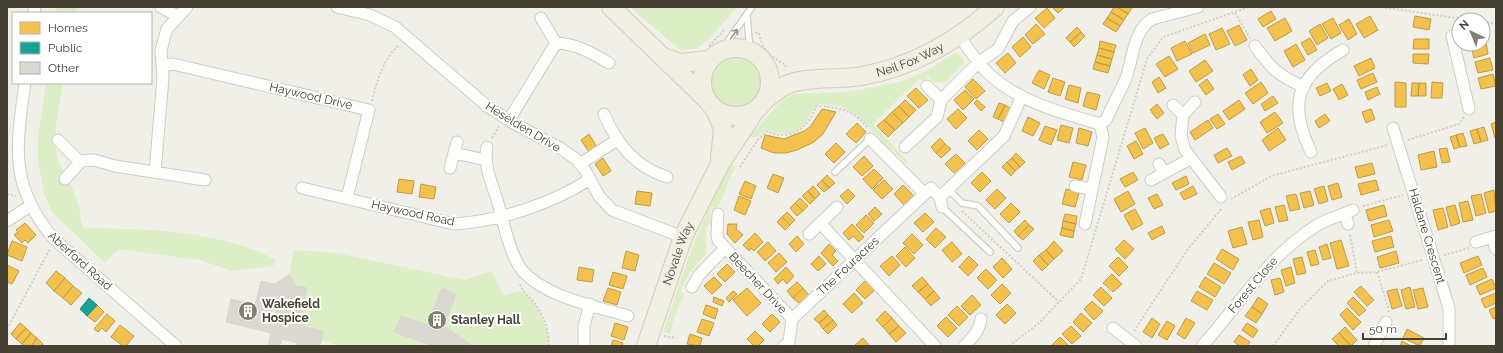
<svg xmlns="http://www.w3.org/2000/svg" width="1503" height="353" viewBox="0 0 1503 353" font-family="Raleway,sans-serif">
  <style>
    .green { fill: #dceec5 }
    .homes { fill: #f2c14e; stroke: #bf9b46 }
    .public { fill: #17a398; stroke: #25867a }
    .building { fill: #dad8d1; stroke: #d9d6ce; fill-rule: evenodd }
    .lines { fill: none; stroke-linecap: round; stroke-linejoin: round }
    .service-casing { stroke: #ceccc6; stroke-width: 8 }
    .minor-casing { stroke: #ceccc6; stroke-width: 13 }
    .primary-casing { stroke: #d4ccb4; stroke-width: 20 }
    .path { stroke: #d1cec9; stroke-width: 2; stroke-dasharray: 2 2; stroke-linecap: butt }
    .service { stroke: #fdfdfc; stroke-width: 5.5 }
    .minor { stroke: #fdfdfc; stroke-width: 11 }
    .primary { stroke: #f1eee3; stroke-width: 18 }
    .oneway { stroke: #99968e }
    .labels { text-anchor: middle; stroke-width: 4; stroke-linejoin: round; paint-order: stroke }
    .street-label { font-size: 12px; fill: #474134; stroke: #fff }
    .poi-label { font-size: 12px; font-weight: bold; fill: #474134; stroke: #fff; text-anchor: start }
  </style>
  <rect width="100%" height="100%" fill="#f0efe8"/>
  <!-- green -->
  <path class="green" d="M56,7H77L76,13H56Z
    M630,7H737L708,40L695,49L680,50Z
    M957,52L963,59L964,63L945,82H933L928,76L923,82L920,78L873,124L908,162L906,164L892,150H888C868,126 852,99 816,105C811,111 809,119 804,124C794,136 780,134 767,130L757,137H749L781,101L792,94L848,92L900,82L926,71Z
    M708 83a27 27 0 1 1 54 0a27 27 0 1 1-54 0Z
    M46,83H63C59,104 50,146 60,165C67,177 74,190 78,204C81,213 79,220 84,228C148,229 218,230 276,260L273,266L232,271L200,260L120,249L115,252L105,263L51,211L44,193L38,159V138Z
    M730,164L735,167C726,182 726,198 715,209H710L711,224L706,226V254C694,266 686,275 681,292L684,294L674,318L670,334L663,332L694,242Z
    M294,250L336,253L465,280L491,271L504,295L522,291L536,305L548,333L549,346H472L444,326L456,294L442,288L427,325L401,316L394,332L424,343L422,346H339L321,340L323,331L305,327L300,320L307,288L296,286L289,275Z
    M271,301L279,303L275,319L267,316Z"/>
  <!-- homes -->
  <path class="homes" d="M1052,7H1065L1058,13Z
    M1114,7H1117L1128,14L1124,20L1111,12Z
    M1117,7H1130L1132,8L1128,14Z
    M1047,8L1055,18L1044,28L1035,18Z
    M1271,11L1276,19L1263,27L1258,19Z
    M1111,12L1124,20L1120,26L1107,18Z
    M1370,16L1378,30L1364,38L1356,24Z
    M1415,16L1431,19L1429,30L1413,27Z
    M1107,18L1120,26L1116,32L1103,24Z
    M1285,18L1292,31L1275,41L1267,28Z
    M1333,18L1341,33L1331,39L1322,24Z
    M1349,19L1357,34L1348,40L1339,25Z
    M1036,24L1045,34L1033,44L1025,35Z
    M1320,24L1328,38L1317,45L1309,31Z
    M1239,25L1247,40L1235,46L1227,31Z
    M1077,27L1081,32L1070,42L1066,38Z
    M1222,28L1230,44L1216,50L1209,34Z
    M1081,32L1085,36L1074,47L1070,42Z
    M1205,34L1210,45L1193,53L1188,43Z
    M1023,37L1031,47L1020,57L1012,47Z
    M1310,38L1317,50L1308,55L1301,43Z
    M1414,39H1429V49H1413Z
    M1100,41L1116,45L1114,52L1099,48Z
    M1185,41L1192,54L1177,61L1171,48Z
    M1486,43L1488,54L1474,58L1471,46Z
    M1296,44L1305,60L1293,67L1284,51Z
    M1099,48L1114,52L1112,59L1097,55Z
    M1008,53L1016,63L1005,73L996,63Z
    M1413,54H1429L1428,64L1413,63Z
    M1097,55L1112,59L1110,66L1095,62Z
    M1169,56L1178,69L1165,77L1156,64Z
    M1371,58L1375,68L1359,76L1354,66Z
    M1490,58L1493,70L1478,73L1475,62Z
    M1205,60L1213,71L1196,82L1189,71Z
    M1095,62L1110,66L1108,73L1093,69Z
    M1251,69L1258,80L1250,86L1243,75Z
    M1039,70L1050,75L1044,89L1032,83Z
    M1373,73L1377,82L1361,89L1357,80Z
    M1493,74L1496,86L1481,89L1478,78Z
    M1159,77L1166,88L1158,93L1152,82Z
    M1053,78L1065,82L1060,96L1048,92Z
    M973,79L985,91L976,99L965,87Z
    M1207,79L1214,89L1206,95L1199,85Z
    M1261,82L1268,93L1253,104L1245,93Z
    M1395,82L1406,83V107H1395Z
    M1432,82L1443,83L1442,98H1431Z
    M1327,83L1331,91L1320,96L1316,88Z
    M1412,83H1419L1418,96H1411Z
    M1419,83H1426V96H1418Z
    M1342,84L1348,95L1339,100L1333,89Z
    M1069,85L1081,88L1078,103L1065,99Z
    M1377,87L1380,94L1368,100L1365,92Z
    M916,88L928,100L919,108L907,96Z
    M965,90L974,99L963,110L954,100Z
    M1087,92L1100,95L1096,110L1083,106Z
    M1273,96L1278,103L1265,111L1261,104Z
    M905,100L916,110L909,117L899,106Z
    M977,100L985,107L981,111L974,103Z
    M1239,100L1245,109L1229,120L1223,111Z
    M999,103L1005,105L998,119L993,117Z
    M1157,104L1164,113L1157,119L1150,110Z
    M1005,105L1010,108L1004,122L998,119Z
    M899,106L909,117L903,123L892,112Z
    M822,109L836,112L823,134L814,142L797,150L786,153H774L761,148L765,135L784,139L804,131L810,127Z
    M958,109L967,118L956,129L947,119Z
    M1371,109L1375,119L1366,123L1362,112Z
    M892,112L903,123L895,130L884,120Z
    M1275,112L1283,123L1267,133L1260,122Z
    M1218,114L1225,124L1217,129L1210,119Z
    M1325,114L1330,121L1319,128L1315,121Z
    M1028,117L1040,123L1033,136L1022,131Z
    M884,120L895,130L888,137L877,126Z
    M1208,120L1213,128L1195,140L1190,132Z
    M1496,122V138H1495L1491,124Z
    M857,123L866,132L856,143L846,134Z
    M1061,125L1073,128L1069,143L1057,140Z
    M1045,126L1057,130L1051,145L1039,140Z
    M1484,127L1488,140L1481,142L1477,129Z
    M1079,128L1092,132L1088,146L1076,143Z
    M1145,128L1153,143L1143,149L1135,133Z
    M1278,128L1286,140L1269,151L1262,140Z
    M1477,129L1481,142L1474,144L1470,131Z
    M979,130L988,139L977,150L968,141Z
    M1463,133L1467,146L1460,147L1456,135Z
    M589,134L597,147L589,152L581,140Z
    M1163,134L1169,144L1160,149L1154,138Z
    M1456,135L1460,147L1454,149L1450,137Z
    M940,138L945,144L936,153L931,147Z
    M1136,141L1143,154L1134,159L1127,146Z
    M836,143L845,152L834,163L825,154Z
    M945,144L951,149L941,158L936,153Z
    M1227,148L1232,156L1218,163L1214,155Z
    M1447,148L1450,162L1442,163L1439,149Z
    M1434,151L1437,167L1421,170L1418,155Z
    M1016,153L1025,162L1020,167L1012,158Z
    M956,154L965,163L954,173L945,164Z
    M864,156L873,166L862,176L853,167Z
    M1241,156L1245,163L1232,170L1228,162Z
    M603,158L611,171L603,176L595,164Z
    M1012,158L1020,167L1015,171L1007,162Z
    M1007,162L1015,171L1011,176L1002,167Z
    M1073,162L1086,165L1082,180L1069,177Z
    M1372,163L1375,174L1358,178L1355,167Z
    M874,169L883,178L872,189L863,179Z
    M982,172L991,181L980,192L971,183Z
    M1133,172L1138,180L1125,187L1120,179Z
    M773,174L784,178L778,193L767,188Z
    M827,175L835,183L829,188L822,180Z
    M1186,176L1189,184L1176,190L1172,183Z
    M399,179L414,181L412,194L397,192Z
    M822,180L829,188L824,192L817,185Z
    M884,180L893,189L882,199L873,190Z
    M1376,180L1379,190L1361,195L1358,184Z
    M745,181L756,186L751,199L739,194Z
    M1338,183L1342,197L1332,200L1328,186Z
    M421,184L436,187L434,199L419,197Z
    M903,185L914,196L904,205L894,194Z
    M813,186L820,194L815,199L808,191Z
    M1193,186L1197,194L1184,200L1180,193Z
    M1324,186L1328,201L1319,204L1314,189Z
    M848,189L855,196L847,204L840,196Z
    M997,189L1006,198L995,209L986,200Z
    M1066,189L1079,193L1075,207L1062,204Z
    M1494,190L1496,211L1489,213L1484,193Z
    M637,191L652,193L650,206L635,204Z
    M808,191L815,199L810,204L802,196Z
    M1128,191L1135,204L1121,212L1114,199Z
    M1310,191L1314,205L1304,208L1300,193Z
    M1157,194L1163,205L1154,209L1148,198Z
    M1296,194L1300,209L1290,211L1286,196Z
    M1481,194L1486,213L1476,216L1471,196Z
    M739,196L751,201L745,215L734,210Z
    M800,198L808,206L803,211L795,203Z
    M1468,201L1473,220L1463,222L1459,203Z
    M795,203L803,211L797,216L790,208Z
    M1011,203L1020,212L1009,223L1000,214Z
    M1284,205L1288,220L1279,222L1275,207Z
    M1384,205L1387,216L1369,221L1366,210Z
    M1455,205L1460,223L1451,226L1446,207Z
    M875,207L882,214L874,221L868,214Z
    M1270,208L1274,223L1265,226L1260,211Z
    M1443,208L1448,227L1438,230L1433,210Z
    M1135,209L1143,224L1132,230L1124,215Z
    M787,212L795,220L790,225L782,217Z
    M925,213L934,222L923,232L914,223Z
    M1065,214L1077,216L1076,224L1063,221Z
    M866,215L874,223L864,233L856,225Z
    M782,217L790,225L785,230L777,222Z
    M1025,220L1029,225L1018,236L1014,231Z
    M1259,220L1263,237L1253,240L1248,222Z
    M1389,220L1393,231L1374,237L1371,225Z
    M1063,221L1076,224L1074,231L1062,228Z
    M25,223L36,235L28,243L25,240L22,243L14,235L18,232L16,230Z
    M728,224H737L736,229L743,235L735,243L727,234Z
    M852,224L864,237L859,242L853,236L849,240L843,233Z
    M1029,225L1034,229L1023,240L1018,236Z
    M1162,226L1165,233L1152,240L1148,233Z
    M1242,227L1247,244L1233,248L1228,231Z
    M936,228L946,237L935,248L926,239Z
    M1062,228L1074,231L1073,238L1060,235Z
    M755,233L763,242L754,251L751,248L749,251L743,245Z
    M912,234L923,245L914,254L903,243Z
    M797,236L804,244L796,252L789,244Z
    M1391,236L1394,247L1375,252L1372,241Z
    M1124,240L1134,249L1125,259L1115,249Z
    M1341,240L1349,266L1337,269L1330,243Z
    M12,241L27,247L22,261L7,255Z
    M1054,241L1063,251L1054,259L1046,250Z
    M768,242L776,251L765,261L757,252Z
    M952,242L962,254L952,262L942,250Z
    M829,244L836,251L832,255L838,261L833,266L821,253Z
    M1327,244L1331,258L1323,260L1319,247Z
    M905,247L915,258L906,267L896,256Z
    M1222,249L1239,259L1233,270L1216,259Z
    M1046,250L1054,259L1048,265L1039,255Z
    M1315,250L1319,264L1311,266L1307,252Z
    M626,251L639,255L635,271L622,268Z
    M1396,251L1399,263L1380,268L1377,257Z
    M779,253L787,262L776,272L768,263Z
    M1039,255L1048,265L1042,271L1033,261Z
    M819,256L826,264L818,271L811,264Z
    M892,256L900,265L889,276L880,266Z
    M969,256L978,265L968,276L959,267Z
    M1478,256L1482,265L1464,273L1460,263Z
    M1118,257L1128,267L1119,276L1109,266Z
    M1302,257L1306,273L1297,275L1293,259Z
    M1002,258L1012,269L1003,278L993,267Z
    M1214,263L1231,273L1224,284L1207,274Z
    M727,264L735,272L725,282L717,274Z
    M7,265L19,271L12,284L7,282Z
    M579,267L594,270L592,282L577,280Z
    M786,267L794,276L787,284L783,279L778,284L774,279Z
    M1291,267L1295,283L1286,286L1281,270Z
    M1483,268L1487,277L1470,285L1466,275Z
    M986,269L997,280L988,289L977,278Z
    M56,271L65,278L54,291L46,283Z
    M613,272L627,276L623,289L609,285Z
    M1112,274L1122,284L1113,292L1103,283Z
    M714,277L722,285L712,294L704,286Z
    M922,277L928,284L918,292L912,286Z
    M1205,277L1221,287L1215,297L1199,287Z
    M65,278L73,286L63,298L54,291Z
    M1280,278L1284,292L1275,295L1271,280Z
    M867,279L876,289L865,299L856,290Z
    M1492,279L1496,288L1480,295L1476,286Z
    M797,282L803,288L793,298L787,291Z
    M928,284L934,291L925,299L918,292Z
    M1002,284L1011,293L1000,304L991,295Z
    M73,286L82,293L71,305L63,298Z
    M1361,286L1374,300L1367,306L1354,292Z
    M1101,287L1112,298L1104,306L1093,295Z
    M1410,287L1415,307L1406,309L1401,290Z
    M608,288L621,292L617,305L603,301Z
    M747,288L761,303L747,316L733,300Z
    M803,288L809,295L800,304L793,298Z
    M1423,288L1428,307L1418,309L1413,290Z
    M1397,289L1402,306L1392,309L1387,291Z
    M733,291L737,294L729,302L726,298Z
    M934,291L940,298L931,306L925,299Z
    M1197,291L1213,300L1207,310L1191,301Z
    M854,293L863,303L852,313L843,304Z
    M1496,293V303L1485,308L1481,299Z
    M972,295L981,305L970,315L961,306Z
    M714,297L724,301L722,306L713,302Z
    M1258,297L1268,304L1262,314L1252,307Z
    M1353,297L1366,310L1359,316L1347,303Z
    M1092,301L1103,311L1094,320L1084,309Z
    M1007,304L1016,313L1005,324L996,315Z
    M97,305L104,312L95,322L87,316Z
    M706,305L718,309L715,319L703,314Z
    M957,306L968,317L959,326L948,315Z
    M1252,307L1262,314L1256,323L1245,316Z
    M1496,307V318L1493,319L1489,310Z
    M1347,308L1361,322L1353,330L1340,315Z
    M824,310L828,315L819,323L814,319Z
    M885,311L892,318L883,327L876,320Z
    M1081,313L1092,323L1083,332L1073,322Z
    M107,314L115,321L106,332L102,328L98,332L94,329Z
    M772,314L780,322L770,332L762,324Z
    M828,315L833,320L823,329L819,323Z
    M946,317L957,328L948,337L937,326Z
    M892,318L899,326L889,334L883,327Z
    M1152,318L1160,324L1152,338L1143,332Z
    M1186,318L1195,323L1185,339L1177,334Z
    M702,319L714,323L709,336L697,332Z
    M833,320L837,325L828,334L823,329Z
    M1167,321L1175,326L1167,340L1158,335Z
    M20,323L26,328L16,339L11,334Z
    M615,323L628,327L624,340L611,336Z
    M1247,323L1258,330L1253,338L1242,330Z
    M120,325L134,336L126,346H123L111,337Z
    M899,326L906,333L896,342L889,334Z
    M1071,326L1081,336L1072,344L1062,334Z
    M1345,327L1357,340L1351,346L1339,333Z
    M26,328L31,333L22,344L16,339Z
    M1407,329L1424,338L1420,346L1403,338Z
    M755,331L764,340L758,346H754L747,339Z
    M31,333L37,338L31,346H24L22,344Z
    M1339,333L1351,346H1339L1332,339Z
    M690,334L702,338L700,346L687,344Z
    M1239,335L1250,342L1247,346H1240L1234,342Z
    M1060,337L1069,346H1051Z
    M37,338L43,344L41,346H31Z
    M863,338L870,346H854Z
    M613,340L623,343L622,346H611Z
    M1402,341L1411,346H1400Z"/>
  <!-- public -->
  <path class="public" d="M89,298L97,305L87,316L80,309Z"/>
  <!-- building -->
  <path class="building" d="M289,275L296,286L307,288L300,320L305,327L323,331L320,346H296L297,343L282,339L280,346H268L271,333L226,322L231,299L255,305L261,281L275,284ZM271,301L279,303L275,319L267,316Z
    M442,288L456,294L444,326L472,346H433L394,332L401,316L427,325Z"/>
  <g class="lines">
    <!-- service casing -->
    <g class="service-casing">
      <path id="service" d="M747,16L750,51
        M720,52L752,7
        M835,172L870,139
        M948,189L962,203L978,206L1018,248
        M942,207L990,252"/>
    </g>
    <!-- minor casing -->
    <g class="minor-casing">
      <path id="minor" d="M161,7L177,16
        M337,7L370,15L395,27L487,106L513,123L560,148L576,159L585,170L599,196L612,210L683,237
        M34,13L35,7
        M959,36C968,47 976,62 987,72C1016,101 1062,113 1100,124L1106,120C1112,106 1120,92 1126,78C1133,59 1133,31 1152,19L1198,7
        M1452,36L1469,109
        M556,43C577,44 592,53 609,63
        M1255,46C1272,69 1277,75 1304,87
        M163,66L173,64L369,110L347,198
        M25,83C16,148 9,186 54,239L176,346
        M927,86L941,100
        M1195,102L1183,115L1181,136L1185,150L1221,197
        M1173,105L1183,115
        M604,114C617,144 635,167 667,177
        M509,120L556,43L541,18
        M1393,128L1449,308V346
        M870,139L925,194
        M58,140L77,159L81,161L94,160L115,166L205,180
        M487,147C483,165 493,186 498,203C503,221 510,254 521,269C544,297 595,306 628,316
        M905,147L937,117L941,100L979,62L998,49L1013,21L1030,7
        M1311,152C1288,104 1296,77 1343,50
        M454,153L486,160
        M580,164L617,140
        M1159,164L1164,173
        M450,168L457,142
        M155,172L163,78L161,51L164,39L167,29L187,7
        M65,179L81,161
        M1151,180L1190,159
        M1075,186L1092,189
        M302,188L454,224C499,221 552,204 590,179
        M940,197L1004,136L1022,96
        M718,214L717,235L718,240L792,319
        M1345,214L1348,224
        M7,221L30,206
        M820,223L935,346
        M1085,224L1103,137L1100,124
        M809,234L837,207
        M1492,237L1496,249
        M1476,242L1496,236
        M692,287L699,275L725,248
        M1113,328L1136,346
        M584,346V326L590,304
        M784,346L789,342L792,319L931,188L940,197L942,207
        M964,346C973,337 979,332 981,319
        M1202,346C1240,304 1269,254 1319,224C1330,218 1342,215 1353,210
        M1374,346L1386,322"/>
    </g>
    <!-- primary casing -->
    <g class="primary-casing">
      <g id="primary">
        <path d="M611,7L705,98"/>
        <circle cx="736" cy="82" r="34"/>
        <path d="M663,57L680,63L710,60"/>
        <path id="s1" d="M766,99C772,95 777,90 784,86C803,76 839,80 862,76C912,67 957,41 995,7"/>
        <path d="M715,109L723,129L720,159"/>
        <path id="s2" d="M646,346L683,237L720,164L755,111"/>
      </g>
    </g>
    <!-- path -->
    <path class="path" d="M1381,7L1469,20
      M1235,13L1250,38
      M1483,22L1496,24
      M755,33H759C762,50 771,57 786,65L784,70
      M709,46L725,29
      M372,101C377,80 383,60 399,45
      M492,138L499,126
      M1408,140L1459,124L1464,117
      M740,167L759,138L767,131C789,142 809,128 816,106C839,107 854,110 868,128
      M7,194L16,196
      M1231,199L1271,176L1388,145
      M1363,206L1403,195
      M962,211L1059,302
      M1350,235L1357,273
      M1444,255L1469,248
      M1377,272L1389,310L1388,313
      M520,284C523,294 530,296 535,304C544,315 549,332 549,346
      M7,329L50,249
      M1134,331L1188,249L1222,208
      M664,336L676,338
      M1009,346L1039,323L1081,279L1147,59L1163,37L1249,7
      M1273,346L1300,309L1328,281L1357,273L1377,272L1422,260"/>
    <!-- service -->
    <use href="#service" class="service"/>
    <!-- minor -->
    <use href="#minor" class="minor"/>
    <!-- primary -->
    <use href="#primary" class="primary"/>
  </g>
  <!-- one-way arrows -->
  <defs><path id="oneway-shaft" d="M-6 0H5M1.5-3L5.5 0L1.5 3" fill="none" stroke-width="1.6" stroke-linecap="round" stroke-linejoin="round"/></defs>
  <use class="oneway" href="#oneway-shaft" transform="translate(734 34) rotate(-54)"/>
  <!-- icons -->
  <defs>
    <g id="building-disc" transform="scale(1)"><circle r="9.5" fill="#827e73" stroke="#fff"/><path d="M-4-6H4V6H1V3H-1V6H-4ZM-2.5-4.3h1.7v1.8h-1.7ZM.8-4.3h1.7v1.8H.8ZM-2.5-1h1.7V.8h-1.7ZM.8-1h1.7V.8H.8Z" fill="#fff"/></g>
  </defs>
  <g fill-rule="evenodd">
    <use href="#building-disc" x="248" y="311"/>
    <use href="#building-disc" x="437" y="320"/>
  </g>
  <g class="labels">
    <!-- street labels -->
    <g class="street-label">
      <text dy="4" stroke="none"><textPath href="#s1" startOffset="152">Neil Fox Way</textPath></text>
      <text transform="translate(311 96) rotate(13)" y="4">Haywood Drive</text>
      <text transform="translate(523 127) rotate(31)" y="4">Heselden Drive</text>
      <text transform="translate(413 213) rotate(12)" y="4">Haywood Road</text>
      <text transform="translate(1427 236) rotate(73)" y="4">Haldane Crescent</text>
      <text dy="4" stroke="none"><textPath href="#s2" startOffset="98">Novale Way</textPath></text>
      <text transform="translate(80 261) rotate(42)" y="4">Aberford Road</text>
      <text transform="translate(848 266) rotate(-43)" y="4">The Fouracres</text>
      <text transform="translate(758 283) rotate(47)" y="4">Beecher Drive</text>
      <text transform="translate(1253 285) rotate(-50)" y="4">Forest Close</text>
    </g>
    <!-- poi labels -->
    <g class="poi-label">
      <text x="262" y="308">Wakefield<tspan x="262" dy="14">Hospice</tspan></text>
      <text x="451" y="324">Stanley Hall</text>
    </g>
  </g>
  <!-- border -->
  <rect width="1503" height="353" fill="none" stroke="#474134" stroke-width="16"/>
  <!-- legend -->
  <rect x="12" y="12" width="140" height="72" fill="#ffffff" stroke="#b5b3ae"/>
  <rect x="20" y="22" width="20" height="12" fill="#f2c14e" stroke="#b5b3ae"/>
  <text x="48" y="32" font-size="12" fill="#474134">Homes</text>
  <rect x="20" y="42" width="20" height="12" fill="#17a398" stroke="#b5b3ae"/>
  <text x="48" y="52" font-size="12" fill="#474134">Public</text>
  <rect x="20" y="62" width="20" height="12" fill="#dad8d1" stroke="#b5b3ae"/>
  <text x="48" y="72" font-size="12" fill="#474134">Other</text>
  <!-- north arrow -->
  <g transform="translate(1471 32) rotate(316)"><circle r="19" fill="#ffffff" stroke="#b5b3ae"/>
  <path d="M0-3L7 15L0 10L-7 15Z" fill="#827e73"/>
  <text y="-6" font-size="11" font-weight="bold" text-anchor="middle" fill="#474134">N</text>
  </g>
  <!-- scale -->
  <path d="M1363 333v6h83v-6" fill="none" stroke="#474134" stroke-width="2"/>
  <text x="1369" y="333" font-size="12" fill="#474134" stroke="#ffffff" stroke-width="3" paint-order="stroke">50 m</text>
</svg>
